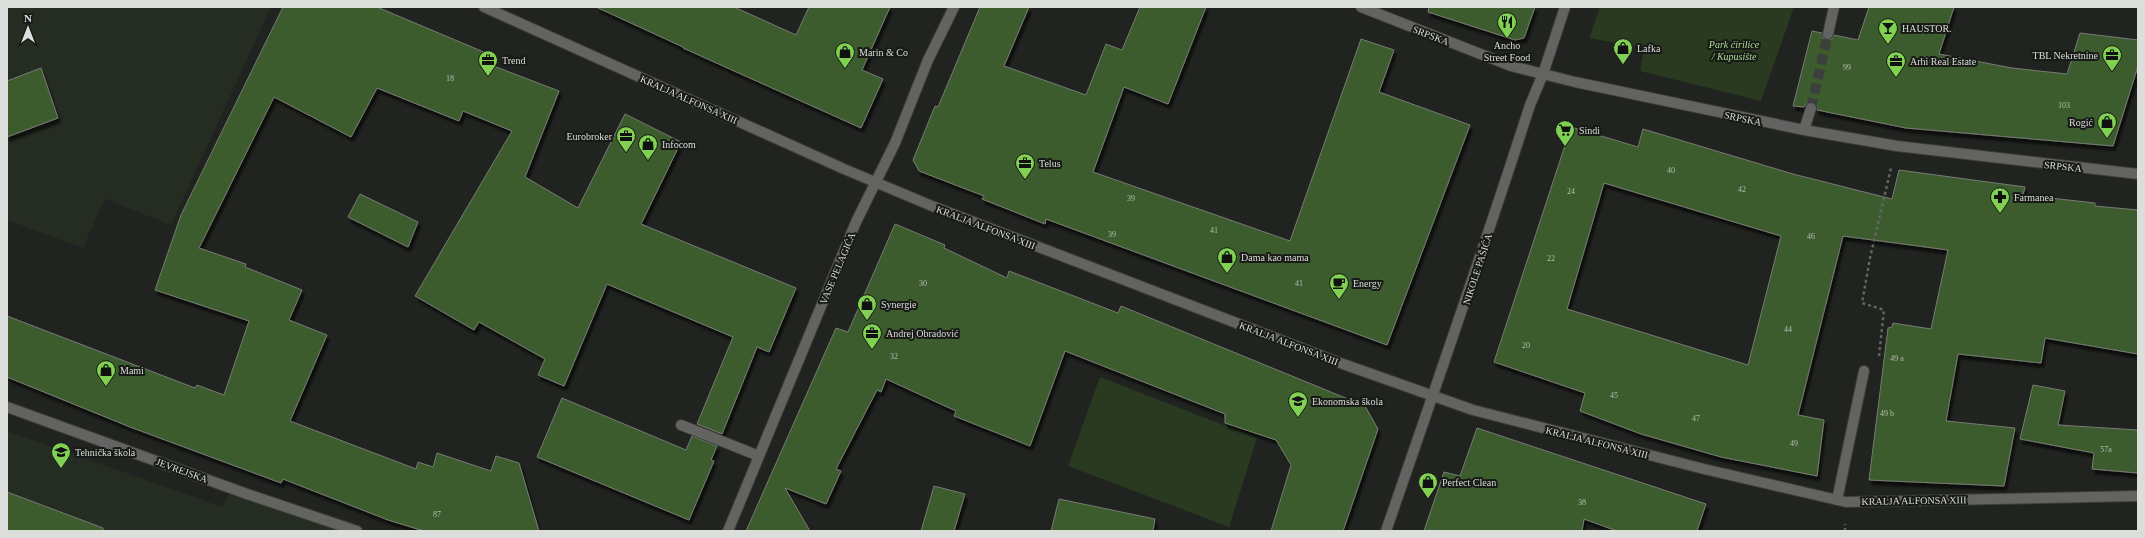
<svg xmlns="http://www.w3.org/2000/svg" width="2145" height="538" viewBox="0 0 2145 538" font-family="'Times New Roman',serif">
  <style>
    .built { fill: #252c22 }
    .green { fill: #293a21 }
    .building { fill: #3d5b2e; stroke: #777b75; fill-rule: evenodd; filter: url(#shadow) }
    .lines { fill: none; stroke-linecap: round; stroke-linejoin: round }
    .minor-tunnel { stroke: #3c3f3b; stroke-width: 10; stroke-dasharray: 10 5; stroke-linecap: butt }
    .minor-casing { stroke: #3a3d39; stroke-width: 12 }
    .path { stroke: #626561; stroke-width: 2.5; stroke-dasharray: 3 3; stroke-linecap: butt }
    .minor { stroke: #636462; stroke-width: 10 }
    .labels { text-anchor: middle; stroke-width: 4; stroke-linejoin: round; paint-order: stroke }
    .number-label { font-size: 8px; fill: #b4bdb0 }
    .poi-label { font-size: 10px; fill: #dcdedb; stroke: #171a16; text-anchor: start }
    .street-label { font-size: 10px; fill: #dcdedb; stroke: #171a16 }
    .park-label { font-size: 10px; font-style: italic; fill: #acdc94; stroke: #171a16 }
  </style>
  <defs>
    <filter id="shadow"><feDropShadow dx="2.5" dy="4.5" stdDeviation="1" flood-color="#0009"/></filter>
  </defs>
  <rect width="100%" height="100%" fill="#20231f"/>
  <!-- built -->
  <path class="built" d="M7,7H271L171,225L105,199L83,248L7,220Z
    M7,431L223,507L228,494L341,531H7Z"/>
  <!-- green -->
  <path class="green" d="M1600,7H1794L1761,101L1640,71L1644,48L1589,38Z
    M1100,377L1257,438L1229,527L1068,466Z"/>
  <!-- building -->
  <path class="building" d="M283,7H377L486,53L483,62L559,91L525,177L578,208L625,114L681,142L641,224L796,288L769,352L757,347L722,434L697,424L733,337L607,284L564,386L538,375L545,359L479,322L474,330L415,296L512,131L463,111L459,121L377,88L351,137L274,97L199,248L246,264L245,267L302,290L289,320L327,335L290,421L416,469L418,462L433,467L437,453L491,471L496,456L519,463L539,531H424L388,520L283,479L281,483L130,427L7,377V316L195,388L197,385L224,395L249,321L155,290L181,215Z
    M596,7H734L796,35L809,7H890L862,70L883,79L861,128L683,48V47Z
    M980,7H1029L1004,66L1086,95L1106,44L1122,50L1140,7H1206L1168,104L1124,87L1093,172L1290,241L1361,39L1394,50L1379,92L1470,125L1387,345L1046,219L1045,224L982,199L984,196L919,171L913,160L935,106L938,107Z
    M1429,7H1535L1524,38L1515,40L1428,12Z
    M1869,7H1954L1939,54L2012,68L2067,74L2080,33L2138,40V66L2113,146L1906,128L1817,110L1816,104L1813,102L1807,103L1804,107L1793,106L1812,31L1822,33L1823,38L1827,40L1832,39L1834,35L1858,40Z
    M41,68L58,118L7,137V81Z
    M1571,127L1638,147L1643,129L1793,174L1892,199L1899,170L2025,187L2023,195L2095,203V206L2138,210V354L2045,338L2041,363L1958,354L1946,421L2015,428L2004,486L1869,480L1888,328L1892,327L1893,323L1931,329L1948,250L1843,236L1798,415L1824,420L1817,476L1721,457L1641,434L1580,411L1585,393L1494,362ZM1604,183L1781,236L1748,365L1567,309Z
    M360,194L418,222L408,247L348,217Z
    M895,224L945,245L944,248L1007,278L1009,271L1118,313L1121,306L1365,406L1378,429L1343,531H1271L1291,465L1276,440L1225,423V414L1065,351L1030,446L954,416L956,411L886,379L881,392L877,390L836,469L841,471L826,504L785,488L810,531H746L836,328L848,332Z
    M2033,385L2065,391L2058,425L2138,430V473L2092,469L2094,453L2020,439Z
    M562,398L686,450L692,436L717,446L711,460L714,461L689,520L537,457Z
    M1477,428L1706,504L1697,531H1617L1584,519L1582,531H1424L1444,472L1460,476Z
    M934,486L965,494L954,531H921Z
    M7,492L103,528V531H7Z
    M1059,499L1155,519L1153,531H1051Z"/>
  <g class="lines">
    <!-- minor-tunnel -->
    <path class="minor-tunnel" d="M1811,108L1828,34"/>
    <!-- minor casing -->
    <g class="minor-casing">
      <path id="minor" d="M484,7L844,169L932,206L1343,364L1473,410L1704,469L1846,502L2138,496
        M1361,7L1511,66L1575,82L1804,130L1897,146L2138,174
        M1828,34L1834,7
        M1804,130L1811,108
        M7,407L247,494L357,531
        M681,425L759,456
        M1837,500L1864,371
        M728,531L856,222L895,143L928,60L954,7
        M1386,531C1435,389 1484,248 1530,105L1543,74L1565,7"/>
    </g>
    <!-- path -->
    <path class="path" d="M1879,356L1884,310L1862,303L1870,258L1891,168
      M1845,531V524"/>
    <!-- minor -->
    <use href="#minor" class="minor"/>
  </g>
  <!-- icons -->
  <defs>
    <g id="restaurant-pin" transform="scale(1)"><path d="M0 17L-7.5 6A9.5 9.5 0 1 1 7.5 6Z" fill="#80d051" stroke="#171a16"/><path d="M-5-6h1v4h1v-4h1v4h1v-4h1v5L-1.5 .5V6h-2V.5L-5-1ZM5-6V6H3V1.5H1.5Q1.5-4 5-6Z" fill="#111"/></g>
    <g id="bar-pin" transform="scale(1)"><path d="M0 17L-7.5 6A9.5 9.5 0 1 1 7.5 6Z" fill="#80d051" stroke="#171a16"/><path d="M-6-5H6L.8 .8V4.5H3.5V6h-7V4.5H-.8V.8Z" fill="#111"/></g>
    <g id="shop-pin" transform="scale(1)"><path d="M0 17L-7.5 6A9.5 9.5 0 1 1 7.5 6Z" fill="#80d051" stroke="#171a16"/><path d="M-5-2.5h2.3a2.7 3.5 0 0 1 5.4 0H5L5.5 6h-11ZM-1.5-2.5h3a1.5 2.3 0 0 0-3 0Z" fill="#111"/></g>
    <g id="office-pin" transform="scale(1)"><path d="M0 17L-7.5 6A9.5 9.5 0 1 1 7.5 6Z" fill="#80d051" stroke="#171a16"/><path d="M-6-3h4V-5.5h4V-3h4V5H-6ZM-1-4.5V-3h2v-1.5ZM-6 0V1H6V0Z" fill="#111"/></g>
    <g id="supermarket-pin" transform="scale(1)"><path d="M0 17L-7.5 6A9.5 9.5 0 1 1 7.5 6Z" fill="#80d051" stroke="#171a16"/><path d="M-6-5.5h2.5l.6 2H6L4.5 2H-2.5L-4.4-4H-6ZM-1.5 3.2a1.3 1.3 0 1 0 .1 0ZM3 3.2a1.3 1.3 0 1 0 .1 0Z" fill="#111"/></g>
    <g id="pharmacy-pin" transform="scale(1)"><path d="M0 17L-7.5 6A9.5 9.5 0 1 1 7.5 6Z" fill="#80d051" stroke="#171a16"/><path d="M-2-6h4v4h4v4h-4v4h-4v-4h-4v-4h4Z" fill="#111"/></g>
    <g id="cafe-pin" transform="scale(1)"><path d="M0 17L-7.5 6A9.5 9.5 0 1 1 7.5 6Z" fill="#80d051" stroke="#171a16"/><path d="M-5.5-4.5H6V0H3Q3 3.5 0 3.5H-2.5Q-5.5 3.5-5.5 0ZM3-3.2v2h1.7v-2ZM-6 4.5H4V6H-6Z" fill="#111"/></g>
    <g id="school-pin" transform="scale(1)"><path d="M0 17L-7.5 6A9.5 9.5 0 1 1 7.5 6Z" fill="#80d051" stroke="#171a16"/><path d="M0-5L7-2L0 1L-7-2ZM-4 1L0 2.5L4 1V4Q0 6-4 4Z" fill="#111"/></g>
  </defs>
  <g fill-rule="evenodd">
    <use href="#restaurant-pin" x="1507" y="22"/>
    <use href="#bar-pin" x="1888" y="28"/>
    <use href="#shop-pin" x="1623" y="48"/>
    <use href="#shop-pin" x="845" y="52"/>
    <use href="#office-pin" x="2112" y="55"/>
    <use href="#office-pin" x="488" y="60"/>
    <use href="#office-pin" x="1896" y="61"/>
    <use href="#shop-pin" x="2107" y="122"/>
    <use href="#supermarket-pin" x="1565" y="130"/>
    <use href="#office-pin" x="626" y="136"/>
    <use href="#shop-pin" x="648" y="144"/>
    <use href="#office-pin" x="1025" y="163"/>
    <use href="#pharmacy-pin" x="2000" y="197"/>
    <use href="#shop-pin" x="1227" y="257"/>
    <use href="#cafe-pin" x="1339" y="283"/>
    <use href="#shop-pin" x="867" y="304"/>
    <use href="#office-pin" x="872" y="333"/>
    <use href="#shop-pin" x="106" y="370"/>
    <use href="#school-pin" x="1298" y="401"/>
    <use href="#school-pin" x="61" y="452"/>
    <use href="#shop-pin" x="1428" y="482"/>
  </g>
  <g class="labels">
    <!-- number labels -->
    <g class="number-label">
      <text x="1847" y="70">99</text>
      <text x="450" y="81">18</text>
      <text x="2064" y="108">103</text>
      <text x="1671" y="173">40</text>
      <text x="1742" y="192">42</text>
      <text x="1571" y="194">24</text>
      <text x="1131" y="201">39</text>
      <text x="1214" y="233">41</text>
      <text x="1112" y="237">39</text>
      <text x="1811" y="239">46</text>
      <text x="1551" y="261">22</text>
      <text x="923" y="286">30</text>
      <text x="1299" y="286">41</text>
      <text x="1788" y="332">44</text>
      <text x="1526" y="348">20</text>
      <text x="894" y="359">32</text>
      <text x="1897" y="361">49 a</text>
      <text x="1614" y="398">45</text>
      <text x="1887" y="416">49 b</text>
      <text x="1696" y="421">47</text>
      <text x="1794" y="446">49</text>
      <text x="2106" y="452">57a</text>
      <text x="1582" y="505">38</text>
      <text x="437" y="517">87</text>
    </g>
    <!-- poi labels -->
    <g class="poi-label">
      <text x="1902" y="32">HAUSTOR.</text>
      <text x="1507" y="49" text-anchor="middle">Ancho<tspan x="1507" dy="12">Street Food</tspan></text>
      <text x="1637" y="52">Lafka</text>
      <text x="859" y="56">Marin &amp; Co</text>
      <text x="2098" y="59" text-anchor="end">TBL Nekretnine</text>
      <text x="502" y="64">Trend</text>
      <text x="1910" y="65">Arhi Real Estate</text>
      <text x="2093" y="126" text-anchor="end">Rogić</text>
      <text x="1579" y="134">Sindi</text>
      <text x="612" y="140" text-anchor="end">Eurobroker</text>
      <text x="662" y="148">Infocom</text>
      <text x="1039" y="167">Telus</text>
      <text x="2014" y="201">Farmanea</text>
      <text x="1241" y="261">Dama kao mama</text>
      <text x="1353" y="287">Energy</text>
      <text x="881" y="308">Synergie</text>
      <text x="886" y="337">Andrej Obradović</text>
      <text x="120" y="374">Mami</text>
      <text x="1312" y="405">Ekonomska škola</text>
      <text x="75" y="456">Tehnička škola</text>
      <text x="1442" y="486">Perfect Clean</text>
    </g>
    <!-- street labels -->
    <g class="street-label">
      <text transform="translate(1431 35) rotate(21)" y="4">SRPSKA</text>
      <text transform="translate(689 99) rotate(24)" y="4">KRALJA ALFONSA XIII</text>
      <text transform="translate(1743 118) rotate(12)" y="4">SRPSKA</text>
      <text transform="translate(2063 166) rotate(6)" y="4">SRPSKA</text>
      <text transform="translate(986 227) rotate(21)" y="4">KRALJA ALFONSA XIII</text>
      <text transform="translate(837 268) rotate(-67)" y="4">VASE PELAGIĆA</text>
      <text transform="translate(1477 269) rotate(-72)" y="4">NIKOLE PAŠIĆA</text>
      <text transform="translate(1289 343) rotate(21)" y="4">KRALJA ALFONSA XIII</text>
      <text transform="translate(1597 442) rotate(14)" y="4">KRALJA ALFONSA XIII</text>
      <text transform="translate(182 470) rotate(20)" y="4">JEVREJSKA</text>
      <text transform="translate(1914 500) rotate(-1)" y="4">KRALJA ALFONSA XIII</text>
    </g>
    <!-- park labels -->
    <g class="park-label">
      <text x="1734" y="48">Park ćirilice<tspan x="1734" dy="12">/ Kupusište</tspan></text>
    </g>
  </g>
  <!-- border -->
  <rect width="2145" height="538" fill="none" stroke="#dcdedb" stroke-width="16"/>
  <!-- north arrow -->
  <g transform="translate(28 28)" stroke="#171a16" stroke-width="3" paint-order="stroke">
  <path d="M0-3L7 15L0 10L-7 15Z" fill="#dcdedb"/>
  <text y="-6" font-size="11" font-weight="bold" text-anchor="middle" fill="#dcdedb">N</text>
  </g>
</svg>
